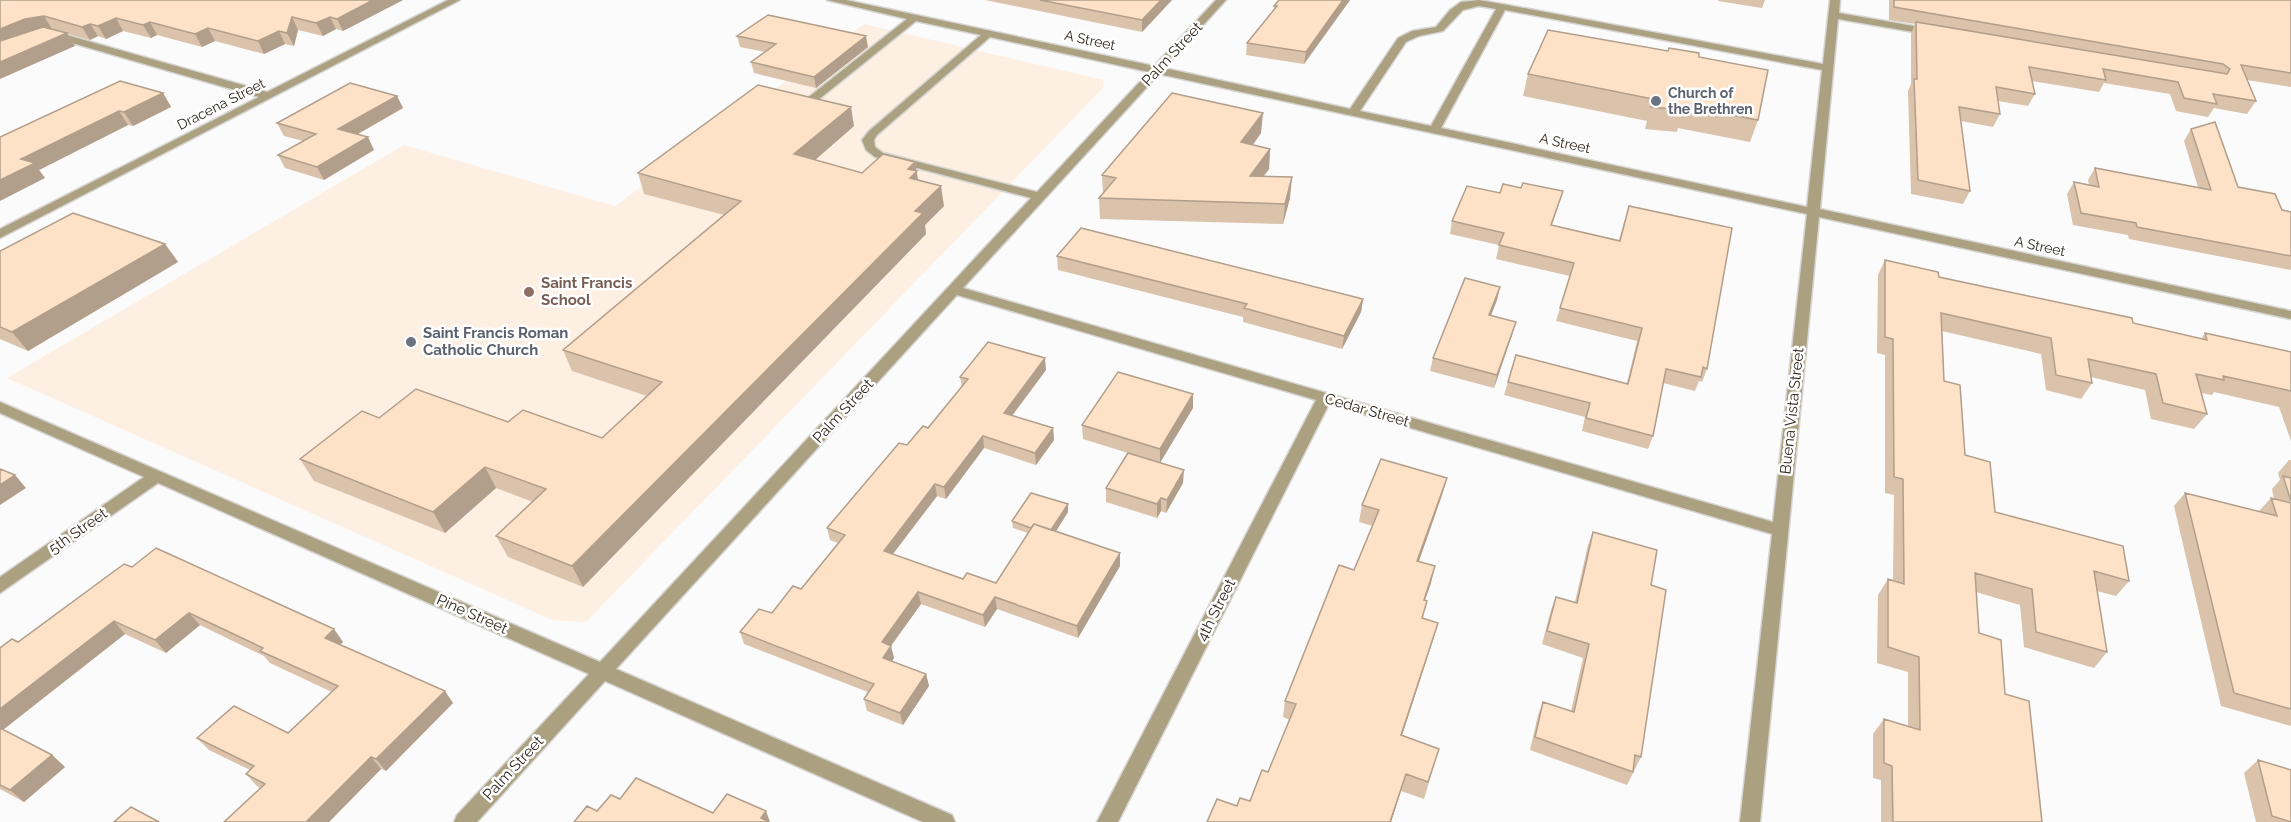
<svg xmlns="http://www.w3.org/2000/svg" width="2291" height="822" viewBox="0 0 2291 822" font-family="Raleway,sans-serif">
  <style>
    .built { fill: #feefe3 }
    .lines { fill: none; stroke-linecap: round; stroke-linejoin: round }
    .minor-casing { stroke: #d7d5d3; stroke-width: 3 }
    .minor { fill: #aba180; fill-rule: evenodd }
    .wall { fill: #dac2ab }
    .shaded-wall { fill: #b19e8b }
    .building { fill: #fde2c7; stroke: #b19e8b; stroke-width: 1.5 }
    .worship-dot { fill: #6b7280; stroke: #fff; stroke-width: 2 }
    .education-dot { fill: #8d6e63; stroke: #fff; stroke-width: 2 }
    .labels { text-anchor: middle; stroke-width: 5; stroke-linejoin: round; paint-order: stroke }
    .far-street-label { font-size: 14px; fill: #32271d; stroke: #fff }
    .far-worship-label { font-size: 14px; font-weight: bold; fill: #5b616d; stroke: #fff; text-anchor: start }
    .street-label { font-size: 15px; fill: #32271d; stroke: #fff }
    .education-label { font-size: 15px; font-weight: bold; fill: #785e54; stroke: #fff; text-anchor: start }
    .worship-label { font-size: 15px; font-weight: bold; fill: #5b616d; stroke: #fff; text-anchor: start }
  </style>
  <rect width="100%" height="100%" fill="#fbfbfb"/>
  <!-- built -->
  <path class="built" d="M864,24L1103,80V88L586,622L552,620L7,378L404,145L615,206Z"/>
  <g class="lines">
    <!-- minor casing -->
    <g class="minor-casing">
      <path id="minor" d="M448,0H460L0,238V229L259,97L48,36V32H56L267,92Z
        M827,0H846L1154,66L1216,0H1226L1164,68L1350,109L1398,38L1412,31L1436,27L1450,10L1461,2L1479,0L1502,4L1823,64L1830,0H1840L1839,13L1931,29L1936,32L1931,35L1838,19L1820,209L2291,311V319L1819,217L1760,822H1740L1772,534L1329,404L1118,822H1097L1316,400L957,295L616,669L952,815L955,822H923L605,681L477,822H454L457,815L589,674L158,483L0,593V577L144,477L0,413V402L600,662L1031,198L875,157L866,150L862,140L869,131L981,35L916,21L813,104H805V100L907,19ZM1479,6L1496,9L1431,126L1360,111L1406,42L1419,36L1443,31L1463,10ZM1505,10L1822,70L1807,207L1441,128ZM990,37L1149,72L1037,192L883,153L875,147L874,140L877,135ZM1159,74L1807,214L1773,522L963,288Z"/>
    </g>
    <!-- minor -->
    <use href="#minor" class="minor"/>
  </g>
  <!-- wall -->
  <path class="wall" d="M0,0H403L343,31L336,29L323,36L298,30L294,46L285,44L264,54L215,41L202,47L157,35L151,38L123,31L106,39L98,36L90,40L51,29L67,33L75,46Z
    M985,0H1172L1142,32Z
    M1279,0H1350L1304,64L1246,55L1247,43L1274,9V6Z
    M1718,0H1765L1762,8L1718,1Z
    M1889,0H2291V87L2247,80L2256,101L2247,114L2214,108L2208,117L2176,111L2170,94L2104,83L2099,92L2032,81L2035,94L2028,106L1998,101L2000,114L1993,127L1961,121L1970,191L1963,204L1911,194L1908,91L1911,84V34L1915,24L1889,20Z
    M737,36L868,47L816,88L754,73L751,62L765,52L740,47Z
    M1699,57L1758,120L1750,142L1678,128L1677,132L1645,129L1647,121L1523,96L1528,74Z
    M163,93L171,107L133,126L128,125L39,170L45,178L0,137Z
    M397,96L403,108L357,134L374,150L324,180L285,168L278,155L303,141L284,136L277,123Z
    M854,126L815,160L862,173L915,162L918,180L944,206L925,225L926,234L583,587L508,557L496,536L533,502L496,488L445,533L314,481L300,459L379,418L508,422L602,438L647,396L572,371L563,350L724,215L644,194L638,173Z
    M2191,129L2238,187L2282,210L2291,212V270L2129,239L2128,235L2073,225L2067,194L2074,182L2089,185L2088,180L2095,168L2198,187L2184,141Z
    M1261,133L1253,145L1270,149L1269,169L1263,177L1290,198L1283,224L1100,219L1099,198L1103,194L1102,175Z
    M1559,204L1552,225L1619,240L1629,206L1707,369L1702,382L1699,381L1695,391L1663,383L1653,436L1648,449L1582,431L1585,417L1504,395L1508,382L1627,383L1637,341L1556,321L1570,276L1496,259L1499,245L1450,234L1452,221Z
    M165,244L178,262L28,351L0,339V251Z
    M1057,256L1363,299L1361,312L1342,349L1243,322V317L1058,270Z
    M1885,260L1939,277L2133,323L2201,339L2205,333L2291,352V441L2279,407L2214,392L2212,395L2201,393L2207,414L2194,429L2151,419L2145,390L2091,377L2092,383L2081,399L2046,390L2041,354L1942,331L1944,381L1965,455L1995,512L2129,581L2116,596L2097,591L2107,652L2094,668L2024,647L2020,605L1976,592L1979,633L2005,694L2042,822H1881V780L1873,778V734L1884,719L1908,727V672L1877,663L1878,595L1888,579L1893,581L1894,495L1885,493V355L1877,353L1878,275Z
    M1500,287L1497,300L1491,315L1512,335L1494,388L1430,371L1433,358Z
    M1046,370L1012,416L1053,428L1054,440L1036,465L984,448L946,499L937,496L893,554L963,579L996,583L1028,533L1013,528L1012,521L1068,512L1055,532L1120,566L1078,638L997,609L985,627L921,604L891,646L894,658L892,661L926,674L929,686L903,725L867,711L864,699L868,692L744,644L740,632L772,613L801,589L838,543L830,540L827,528L928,428L962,387L960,377Z
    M1193,408L1160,462L1183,483L1166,513L1161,511L1157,518L1106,502V488L1128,453L1083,439L1082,425Z
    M2289,460H2291V726L2221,706L2174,506L2185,493L2260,512L2259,511L2271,498L2274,499L2272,489L2280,480L2278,473Z
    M1447,478L1442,495L1419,561L1431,583L1425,600L1423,618L1438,623L1433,640L1402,735L1439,749L1424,799L1401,791L1391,822H1207L1237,806L1250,801L1268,772L1290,720L1283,717L1285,701L1354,570L1373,526L1359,522L1362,505Z
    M1593,532L1651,585L1641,757L1627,785L1530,750L1538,715L1543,702L1571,711L1583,658L1542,644L1551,610L1556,597L1575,602L1588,545Z
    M124,564L343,642L340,645L453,703L386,771L381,769L329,822H224L260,788L257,786L246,774L250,770L209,750L197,738L288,733L332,692L270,663L264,656L200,625L166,653L125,634L3,730L52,755L65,767L24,802L0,789V648L18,642Z
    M2258,760L2291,822H2256L2244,773Z"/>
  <!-- shaded-wall -->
  <path class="shaded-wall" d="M373,0H403L343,31L337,19Z
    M1161,0H1172L1142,32V20Z
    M1343,0H1350L1304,64L1306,52Z
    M44,16L52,29L0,46V29L25,19Z
    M292,17L298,30L294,46L287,33Z
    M330,17L336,29L323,36L316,23Z
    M116,18L123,31L106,39L98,26Z
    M150,22L157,35L151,38L143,25Z
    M90,24L98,36L90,40L82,27Z
    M208,28L215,41L202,47L195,34Z
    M279,31L285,44L264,54L258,41Z
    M67,33L75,46L0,79V62Z
    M866,36L868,47L816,88L814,77Z
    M163,93L171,107L133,126L124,112Z
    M397,96L403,108L344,142L338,129Z
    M851,107L854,126L799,174L794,154Z
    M119,111L128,125L39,170L45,178L0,201V180L21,159Z
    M1263,113L1261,133L1240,162L1241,142Z
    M368,137L374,150L324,180L317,167Z
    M1270,149L1269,169L1248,197L1250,176Z
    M915,162L920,191L913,198L908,169Z
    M1292,177L1290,198L1283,224L1285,204Z
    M941,186L944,206L925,225L926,234L583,587L572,566L915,211Z
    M165,244L178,262L28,351L12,332Z
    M1500,287L1497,300L1486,328L1489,315Z
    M1363,299L1361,312L1342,349L1344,336Z
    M1516,322L1512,335L1494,388L1497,375Z
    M1045,358L1046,370L1005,425L1004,413Z
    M1193,394V408L1160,463V449Z
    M1053,428L1054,440L1036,465L1035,453Z
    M983,436L984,448L946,499L944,487Z
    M485,467L496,488L445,533L433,512Z
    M1184,470L1183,483L1166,513L1167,500Z
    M15,475L26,488L0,505V485Z
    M1447,478L1442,495L1413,578L1417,561Z
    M935,484L937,496L886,563L884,551Z
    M1161,498V511L1157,518V504Z
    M1068,504V512L1050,541L1049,534Z
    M1120,553V566L1078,638L1077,626Z
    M1435,566L1431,583L1419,617L1424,600Z
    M918,592L921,604L885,654L882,642Z
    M995,597L997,609L985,627L983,615Z
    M189,613L200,625L166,653L155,640Z
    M114,621L125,634L0,732V709Z
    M1438,623L1433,640L1397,751L1401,735Z
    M334,629L343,642L334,650L325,638Z
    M891,646L894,658L886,670L883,658Z
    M926,674L929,686L903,725L900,713Z
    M445,691L453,703L386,771L376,759Z
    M52,755L65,767L24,802L10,790Z
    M371,757L381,769L329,822H306Z
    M1406,774L1391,822H1390Z
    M766,811L770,822L761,818Z"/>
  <!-- building -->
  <path class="building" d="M0,0H373L337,19L330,17L316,23L292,17L287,33L279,31L258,41L208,28L195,34L150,22L143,25L116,18L98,26L90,24L82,27L44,16L25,19L0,29Z
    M1040,0H1161L1142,20Z
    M1279,0H1343L1306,52L1247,43L1277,6H1274Z
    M1894,0H2291V73L2241,65L2256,101L2213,94L2217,104L2184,98L2178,82L2103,69L2106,80L2029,67L2035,94L1996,87L2000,114L1959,107L1970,191L1918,180L1914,79H1917L1916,22L2227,74L2230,69L2223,64L1894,7Z
    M768,15L866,36L814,77L751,62L776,44L737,36Z
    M43,27L67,33L0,62V41Z
    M1548,30L1668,51L1669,48L1699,53V57L1768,70L1758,120L1685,106L1684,110L1651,107L1653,99L1528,74Z
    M120,81L163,93L124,112L119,111L21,159L35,163L0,180V137Z
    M350,83L397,96L338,129L368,137L317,167L278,155L316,134L277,123Z
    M758,85L851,107L794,154L862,173L883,154L915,162L908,169L917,171L910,178L941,186L915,211L923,213L572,566L496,536L546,489L485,467L433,512L300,459L362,411L379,418L416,389L508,422L523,410L602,438L662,382L563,350L741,201L638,173Z
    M1172,93L1263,113L1241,142L1270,149L1250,176L1292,177L1285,204L1099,198L1116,178L1102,175Z
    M2215,122L2238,187L2275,194L2282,210L2291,212V256L2137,227L2136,223L2081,213L2074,182L2099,187L2095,168L2211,190L2191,129Z
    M1523,183L1563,191L1551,225L1620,241L1629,206L1732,228L1707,369L1703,367L1701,377L1666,369L1653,436L1586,418L1590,403L1508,382L1516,355L1628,384L1642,328L1560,308L1574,263L1499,245L1504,233L1452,221L1467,186L1500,193L1503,184L1521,188Z
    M73,213L165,244L12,332L0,327V251Z
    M1081,228L1363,299L1344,336L1244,308L1247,304L1057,256Z
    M1885,260L1938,272L1939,277L2132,318L2133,323L2207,340L2205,333L2291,352V391L2223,376L2224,380L2196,374L2207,414L2163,403L2156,374L2088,359L2092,383L2056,375L2051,338L1941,313L1944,381L1960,385L1965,455L1990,462L1995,512L2123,546L2129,581L2094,571L2107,652L2036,632L2032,589L1975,573L1979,633L2001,640L2005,694L2029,701L2042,822H1893L1892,766L1884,763V719L1920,730L1919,657L1888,647V579L1904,584L1903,479L1894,477L1893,339L1885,337Z
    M1465,278L1500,287L1489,315L1516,322L1497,375L1433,358Z
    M988,342L1045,358L1004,413L1053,428L1035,453L983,436L944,487L935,484L884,551L963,579L967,573L996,583L1034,524L1120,553L1077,626L995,597L983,615L918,592L882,642L891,646L883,658L926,674L900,713L864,699L874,684L740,632L759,609L772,613L793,586L801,589L845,535L827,528L899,443L907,445L923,426L928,428L968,379L960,377Z
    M1118,372L1193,394L1160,449L1082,425Z
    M1128,453L1184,470L1167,500L1161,498L1157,504L1106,488Z
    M1381,459L1447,478L1417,561L1435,566L1424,600L1427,601L1422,618L1438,623L1401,735L1439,749L1428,782L1406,774L1390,822H1207L1217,799L1237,806L1240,798L1250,801L1262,770L1268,772L1296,704L1285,701L1339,565L1354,570L1379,510L1362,505Z
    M0,469L15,475L0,485Z
    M2283,476L2291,478V501Z
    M1031,493L1068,504L1051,530L1034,524L1031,528L1012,521Z
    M2185,493L2277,516L2271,498L2291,503V709L2234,693Z
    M1593,532L1657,550L1651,585L1666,590L1641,757L1635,755L1633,772L1535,737L1543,702L1574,712L1589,644L1547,631L1556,597L1577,603Z
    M156,548L334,629L325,638L445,691L376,759L371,757L306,822H224L265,784L246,774L254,766L197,738L234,706L288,733L338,686L260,651L263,648L189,613L155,640L114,621L0,709V648L12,639L18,642L124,564L132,567Z
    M0,728L52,755L10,790L0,785Z
    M2258,760L2291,770V822L2272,816Z
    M636,778L713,813L727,794L766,811L761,818L769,822H574L587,806L597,811L611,795L620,799Z
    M131,807L159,822H114Z"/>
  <!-- markers -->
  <g class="worship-dot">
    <circle cx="1656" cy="101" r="6"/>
    <circle cx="411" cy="342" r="6"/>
  </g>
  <circle class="education-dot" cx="529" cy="292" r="6"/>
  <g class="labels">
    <!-- far-street labels -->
    <g class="far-street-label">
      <text transform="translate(1090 40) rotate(12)" y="5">A Street</text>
      <text transform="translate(221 104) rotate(-27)" y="5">Dracena Street</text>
      <text transform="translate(1565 143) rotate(12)" y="5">A Street</text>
      <text transform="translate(2040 246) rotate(12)" y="5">A Street</text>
    </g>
    <!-- far-worship labels -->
    <g class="far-worship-label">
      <text x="1668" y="98">Church of<tspan x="1668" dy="16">the Brethren</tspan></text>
    </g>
    <!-- street labels -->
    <g class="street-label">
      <text transform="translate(1172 54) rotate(-47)" y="5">Palm Street</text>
      <text transform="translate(1367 410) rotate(16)" y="5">Cedar Street</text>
      <text transform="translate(843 411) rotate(-47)" y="5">Palm Street</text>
      <text transform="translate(1792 411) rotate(-84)" y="5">Buena Vista Street</text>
      <text transform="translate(78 531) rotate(-35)" y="5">5th Street</text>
      <text transform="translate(1216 610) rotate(-63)" y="5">4th Street</text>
      <text transform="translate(472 614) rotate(24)" y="5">Pine Street</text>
      <text transform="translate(513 768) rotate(-47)" y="5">Palm Street</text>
    </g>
    <!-- education labels -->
    <g class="education-label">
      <text x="541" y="288">Saint Francis<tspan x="541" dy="17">School</tspan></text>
    </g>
    <!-- worship labels -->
    <g class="worship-label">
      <text x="423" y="338">Saint Francis Roman<tspan x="423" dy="17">Catholic Church</tspan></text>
    </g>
  </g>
</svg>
